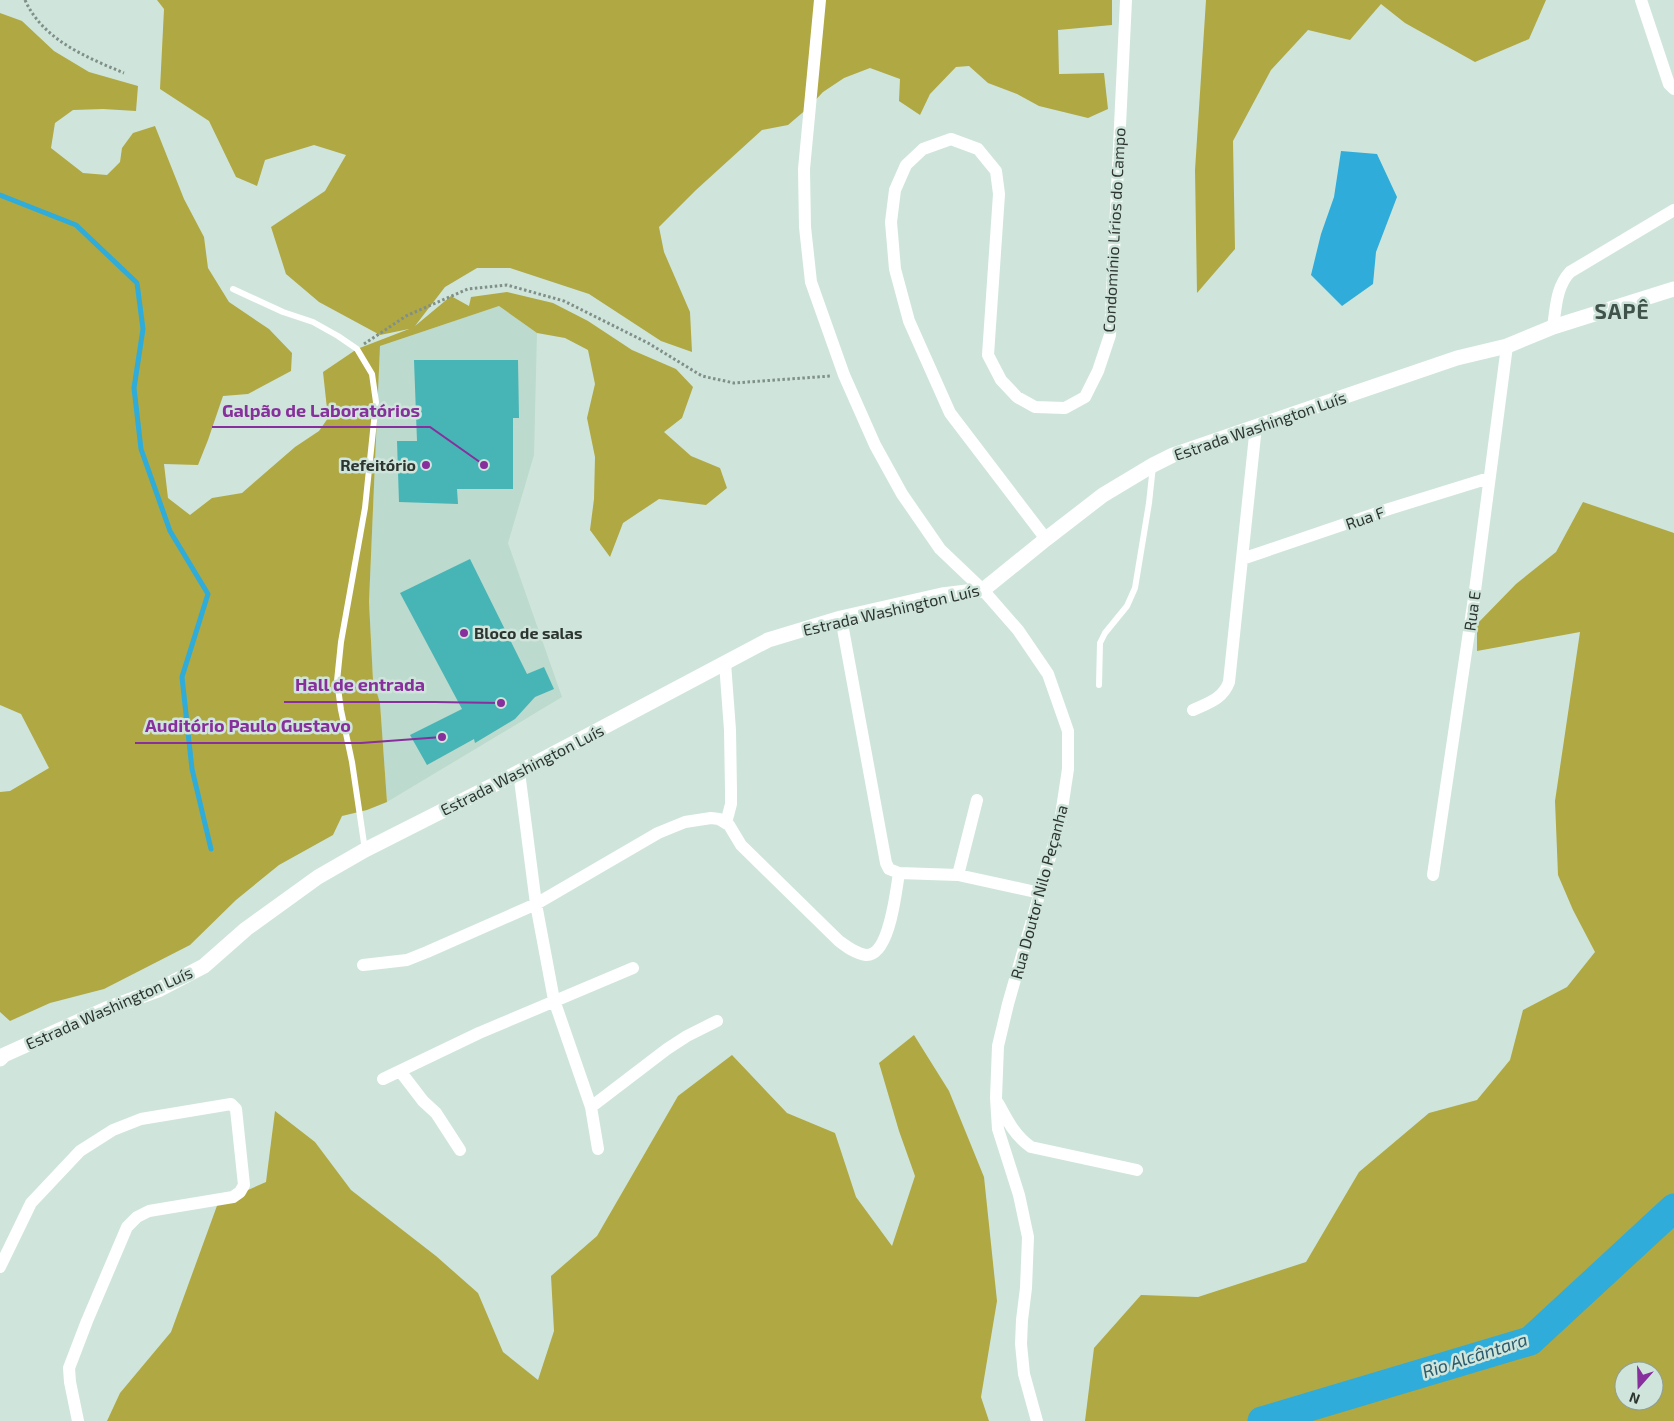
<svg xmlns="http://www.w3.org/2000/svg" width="1674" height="1421" viewBox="0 0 1674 1421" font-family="'Exo 2',sans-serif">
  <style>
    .built { fill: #bcdacd }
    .forest { fill: #b0a843; fill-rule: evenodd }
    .water { fill: #2facd9 }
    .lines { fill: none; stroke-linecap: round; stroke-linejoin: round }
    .stream { stroke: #2facd9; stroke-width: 5 }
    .river { stroke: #2facd9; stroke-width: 29 }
    .building { fill: #47b4b6 }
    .path { stroke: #808f88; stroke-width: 3; stroke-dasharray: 2.5 2.5; stroke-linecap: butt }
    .service { stroke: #fff; stroke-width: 6 }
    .minor { stroke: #fff; stroke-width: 12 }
    .tertiary { stroke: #fff; stroke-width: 15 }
    .poi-dot { fill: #872f9c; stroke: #cfe5db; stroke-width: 2 }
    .labels { text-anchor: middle; stroke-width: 5; stroke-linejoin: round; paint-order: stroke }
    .street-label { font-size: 16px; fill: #2d3531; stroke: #cfe5db }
    .poi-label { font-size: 16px; font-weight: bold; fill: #2d3531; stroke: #cfe5db; text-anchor: end }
    .water-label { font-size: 18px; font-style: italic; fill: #2a5a6d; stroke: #cfe5db }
    .district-label { font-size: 21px; font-weight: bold; letter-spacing: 1px; fill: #40534b; stroke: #cfe5db }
    .leader { fill: none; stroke: #872f9c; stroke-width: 2 }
    .callout-dot { fill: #872f9c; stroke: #cfe5db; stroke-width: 2 }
    .callout-label { font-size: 18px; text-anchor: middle; font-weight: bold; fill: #872f9c; stroke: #cfe5db; stroke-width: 5; stroke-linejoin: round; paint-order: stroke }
  </style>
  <rect width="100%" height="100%" fill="#cfe5db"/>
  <!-- built -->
  <path class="built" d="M499,306L537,333L534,455L508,543L562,697L387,802L380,703L373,680L369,602L380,346Z"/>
  <!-- forest -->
  <path class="forest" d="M157,0H1112V25L1058,30L1059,74L1104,73L1108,109L1088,118L1039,106L1017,94L988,83L969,66L956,67L930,94L920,115L899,101L900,79L870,68L844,78L823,92L808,108L788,125L762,130L696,190L659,227L664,252L690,312L692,352L661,341L589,294L510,268H477L445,287L415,326L451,296L469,306L471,297L507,292L553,303L588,321L632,350L676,369L693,387L682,418L664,432L691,456L720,468L727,488L706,505L659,499L623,523L610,557L590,530L594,499L595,457L587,418L595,384L588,350L565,338L537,333L499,306L380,346L369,602L373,680L380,703L387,802L367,810L342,816L333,835L279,865L236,900L190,945L104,989L50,1003L10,1021L0,1012V792L10,791L49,768L21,714L0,705V13L22,21L54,51L89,72L138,86L136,111L103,109L73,110L55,123L51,148L83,173L107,175L120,162L122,148L133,133L155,126L184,199L204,237L208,268L229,302L269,329L292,353L291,371L248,394L223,396L208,440L198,465L164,464L168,498L190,515L212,498L242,493L295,447L319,431L328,418L323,372L357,349L409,329L380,335L319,302L286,274L271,227L325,191L346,155L314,145L265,160L257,186L236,177L209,121L160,89L164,9Z
    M1206,0H1546L1529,39L1475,62L1405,23L1381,4L1350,40L1308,30L1271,70L1233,141L1235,249L1197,293L1195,170Z
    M1583,502L1674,533V1421H1085L1094,1348L1141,1295L1198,1297L1306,1262L1359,1172L1429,1113L1477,1100L1510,1060L1523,1010L1567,987L1595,952L1573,910L1558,875L1555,801L1580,632L1477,651V624L1516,584L1556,552ZM1624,1371H1654V1401H1624Z
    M914,1035L949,1091L984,1177L997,1301L981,1397L989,1421H107L120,1393L171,1332L218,1203L266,1182L275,1111L315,1142L351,1190L436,1256L478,1293L503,1352L538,1380L554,1331L551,1276L597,1236L678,1096L732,1055L787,1113L835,1133L856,1197L892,1246L915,1176L899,1131L879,1063Z"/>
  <!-- water -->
  <path class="water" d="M1341,151L1377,154L1397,197L1376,252L1373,284L1342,306L1311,275L1321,234L1334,197Z"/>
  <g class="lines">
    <!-- stream -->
    <path class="stream" d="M0,195L76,225L137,283L143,329L134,388L141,449L170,531L208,594L182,677L192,769L211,849"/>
    <!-- river -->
    <path class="river" d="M1262,1421L1530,1341L1674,1208"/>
  </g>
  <!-- building -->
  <path class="building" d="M414,360H518L519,418H513V489H457L458,504L399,502L397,441H417Z
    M470,559L527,674L544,667L554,689L535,697L515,719L475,743L474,739L427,765L410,735L462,709L400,593Z"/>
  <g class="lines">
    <!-- path -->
    <path class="path" d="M25,0C43,40 86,57 124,73
      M364,344L406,316L468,289L507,285L564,301L648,343L702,376L734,383L831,376"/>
    <!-- service -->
    <path class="service" d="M233,289L283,312L313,322L338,336L357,349L372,374L376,402L365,508L341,642L337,681L341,710L352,762L365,850
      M1099,685L1100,643L1105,633L1127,606L1135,588L1149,503L1153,466"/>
    <!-- minor -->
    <path class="minor" d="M820,0L804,169L805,227L811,282L844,375L875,445L902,494L940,549L983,590L1018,630L1048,674L1068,731V769L1060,822L1008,1004L998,1046L996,1098L998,1129L1019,1195L1028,1237L1026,1288L1022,1320L1021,1344L1024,1374L1037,1421
      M1641,0L1669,84L1674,89
      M1553,327C1556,308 1556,287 1570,272L1674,210
      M1046,539L950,413L909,321L895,269L891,222L895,190L906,165L923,149L951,139L978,149L996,171L999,194L988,355L1001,380L1017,397L1035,407L1065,408L1085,397L1098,371L1110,335L1126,0
      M1242,559L1389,509L1489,478
      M841,618L886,863L889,869L899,873L958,875
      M725,663L730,730L731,790V804L726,823
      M1193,710C1208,703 1223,699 1229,682L1256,426
      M519,772L536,904L554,1000L591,1107L598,1149
      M977,800L958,875L1040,893
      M1433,875L1474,598L1507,346
      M363,965L407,960L427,952L536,904L658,833L685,822L711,818L719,819L729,825L741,845L839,941C847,947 856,954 866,955C890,956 896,890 899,873
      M400,1071L423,1101L436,1113L460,1150
      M383,1079L479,1033L633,968
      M998,1103C1007,1120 1015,1136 1031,1147L1137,1170
      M591,1107L667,1049L687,1036L717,1021
      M0,1267L31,1203L80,1151L113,1130L141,1119L231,1104L236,1109L244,1185L240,1192L233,1197L149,1211L137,1217L127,1227L87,1321L69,1368L70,1382L78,1421"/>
    <!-- tertiary -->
    <path class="tertiary" d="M0,1059L4,1055L106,1009L158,990L204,966L246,929L318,877L365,850L519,772L768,640L841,618L942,595L983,590L1046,539L1103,495L1153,465L1173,455L1457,358L1507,346L1553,327L1674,289"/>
  </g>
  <!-- markers -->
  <g class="poi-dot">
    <circle cx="426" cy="465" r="5"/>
    <circle cx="464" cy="633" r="5"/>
  </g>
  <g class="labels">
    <!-- street labels -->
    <g class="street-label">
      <text transform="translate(1114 230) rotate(-87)" y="6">Condomínio Lírios do Campo</text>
      <text transform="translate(1260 426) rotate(-19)" y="6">Estrada Washington Luís</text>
      <text transform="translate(1365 518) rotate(-19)" y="6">Rua F</text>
      <text transform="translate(891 610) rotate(-13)" y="6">Estrada Washington Luís</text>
      <text transform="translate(1472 611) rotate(-82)" y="6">Rua E</text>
      <text transform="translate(522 770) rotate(-27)" y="6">Estrada Washington Luís</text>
      <text transform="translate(1039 892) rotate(-75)" y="6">Rua Doutor Nilo Peçanha</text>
      <text transform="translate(109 1008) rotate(-24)" y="6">Estrada Washington Luís</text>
    </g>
    <!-- poi labels -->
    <g class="poi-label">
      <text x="416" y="471">Refeitório</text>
      <text x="474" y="639" text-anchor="start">Bloco de salas</text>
    </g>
    <!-- water labels -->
    <g class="water-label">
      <text transform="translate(1475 1356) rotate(-18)" y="6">Rio Alcântara</text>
    </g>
    <!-- district labels -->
    <g class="district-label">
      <text x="1622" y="319">SAPÊ</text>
    </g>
  </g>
  <!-- callouts -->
  <path class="leader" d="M484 465L430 427H212M501 703L435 702H284M442 737L361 743H135"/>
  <g class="callout-dot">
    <circle cx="484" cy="465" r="5"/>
    <circle cx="501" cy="703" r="5"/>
    <circle cx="442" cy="737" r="5"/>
  </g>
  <g class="callout-label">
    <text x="321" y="417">Galpão de Laboratórios</text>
    <text x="360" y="691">Hall de entrada</text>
    <text x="248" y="732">Auditório Paulo Gustavo</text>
  </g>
  <!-- north arrow -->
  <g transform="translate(1639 1386) rotate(200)"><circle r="24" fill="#cfe5db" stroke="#8e9f97"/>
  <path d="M0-4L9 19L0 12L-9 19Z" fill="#872f9c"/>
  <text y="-8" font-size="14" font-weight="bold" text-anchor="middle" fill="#2d3531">N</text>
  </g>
</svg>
